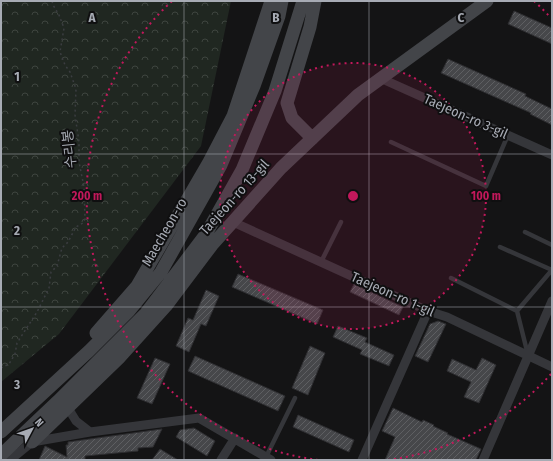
<svg xmlns="http://www.w3.org/2000/svg" width="553" height="461" viewBox="0 0 553 461" font-family="'Fira Sans Condensed','Noto Sans KR',sans-serif">
  <style>
    .forest { fill: url(#forest-crowns) }
    .building { fill: url(#building-hatch); stroke: #2e2e31 }
    .lines { fill: none; stroke-linecap: round; stroke-linejoin: round }
    .path { stroke: #3b3d41; stroke-width: 1.5; stroke-dasharray: 2 3; stroke-linecap: butt }
    .lane { stroke: #35363a; stroke-width: 4.5 }
    .street { stroke: #35363a; stroke-width: 9 }
    .secondary { stroke: #434549; stroke-width: 13 }
    .grid { fill: none; stroke: #a7abb4; stroke-width: 1; stroke-opacity: 0.55 }
    .ring { fill: none; stroke: #c2185b; stroke-width: 2; stroke-dasharray: 2 4 }
    .labels { text-anchor: middle; stroke-width: 4; stroke-linejoin: round; paint-order: stroke }
    .street-label { font-size: 14px; fill: #a7abb4; stroke: #0f0f10 }
    .grid-label { font-size: 13px; text-anchor: middle; font-weight: bold; fill: #a7abb4; stroke: #0f0f10; stroke-width: 4; stroke-linejoin: round; paint-order: stroke }
    .centre { fill: #c2185b; stroke: #0f0f10; stroke-width: 2 }
    .ring-label { font-size: 12px; text-anchor: middle; font-weight: bold; fill: #c2185b; stroke: #0f0f10; stroke-width: 4; stroke-linejoin: round; paint-order: stroke }
  </style>
  <defs>
    <pattern id="forest-crowns" width="20" height="18" patternUnits="userSpaceOnUse"><rect width="20" height="18" fill="#202721"/><path d="M2 6a3 3 0 1 1 6 0M12 15a3 3 0 1 1 6 0" fill="none" stroke="#3e443f"/></pattern>
    <pattern id="building-hatch" width="6" height="6" patternUnits="userSpaceOnUse"><rect width="6" height="6" fill="#46474a"/><path d="M-1 1l2-2M0 6l6-6M5 7l2-2" fill="none" stroke="#5e5f62"/></pattern>
  </defs>
  <rect width="100%" height="100%" fill="#141415"/>
  <!-- forest -->
  <path class="forest" d="M1,1H231L201,146L59,334L1,382Z"/>
  <!-- building -->
  <path class="building" d="M514,11L552,28V44L508,24Z
    M448,59L526,94L525,96L552,109V125L530,114L531,113L441,73Z
    M238,274L323,310L317,324L232,287Z
    M354,284L403,307L399,315L350,292Z
    M206,290L219,296L206,326L201,324L189,352L176,346L188,318L193,320Z
    M438,321L446,324L428,362L415,356L430,324Z
    M338,326L367,338L365,342L394,355L389,366L360,354L362,350L333,337Z
    M310,346L325,353L308,395L292,388Z
    M195,356L285,396L278,411L188,371Z
    M155,358L170,364L152,404L137,398Z
    M482,358L496,365L479,403L464,397L471,382L447,371L452,359L476,370Z
    M393,408L422,422L423,420L434,425L433,426L448,433L447,434L481,449L476,460H385L395,437L382,431Z
    M298,415L354,440L349,452L293,427Z
    M194,428L215,441L207,456L176,437L180,430Z
    M162,429L153,447L138,448V451L85,456V460H39L45,446L67,457L66,445H68V442Z
    M160,449L178,460H152Z"/>
  <g class="lines">
    <!-- path -->
    <path class="path" d="M1,368L9,364L15,354L17,343L37,312L49,288L51,272L57,266L62,248L68,242L76,227L83,223L85,219L84,187L79,162V142L75,115L76,89L70,72L65,65L60,52L64,28L59,15L53,5L52,1"/>
    <!-- lane -->
    <path class="lane" d="M391,142L486,186L508,135
      M525,232L552,245
      M500,247L552,270
      M321,262L341,222
      M451,278L517,311L528,355
      M517,311L552,270
      M266,457L295,398"/>
    <!-- street -->
    <path class="street" d="M380,78L552,155
      M233,222L428,311L447,317L552,367
      M68,408L76,421L90,432
      M10,460L32,442L90,432L199,418L271,460
      M221,460L235,438
      M362,460L428,311
      M483,460L552,301"/>
    <!-- secondary -->
    <path class="secondary" d="M312,139L311,137L292,118L287,103L310,27L315,1
      M96,333L137,286L209,162L233,116L271,1
      M1,432L89,351L129,311L161,272L221,165L254,86L279,16L282,1
      M32,442L120,357L166,306L212,245L281,168L358,95L487,1
      M1,455L58,401L146,313L206,234L242,170L275,91L303,1"/>
  </g>
  <!-- grid -->
  <path class="grid" d="M184,1V460M369,1V460M1,154H552M1,307H552"/>
  <!-- distance rings -->
  <circle cx="353" cy="196" r="133" fill="#c2185b" fill-opacity=".12"/>
  <g class="ring">
    <circle cx="353" cy="196" r="133"/>
    <path d="M551 374A266 266 0 0 1 388 460M318 460A266 266 0 0 1 172 1M534 1A266 266 0 0 1 551 18"/>
  </g>
  <g class="labels">
    <!-- street labels -->
    <g class="street-label">
      <text transform="translate(466 116) rotate(24)" y="5">Taejeon-ro 3-gil</text>
      <text transform="translate(69 149) rotate(-96)" y="5">수리봉</text>
      <text transform="translate(234 197) rotate(-48)" y="5">Taejeon-ro 13-gil</text>
      <text transform="translate(164 232) rotate(-60)" y="5">Maecheon-ro</text>
      <text transform="translate(393 294) rotate(24)" y="5">Taejeon-ro 1-gil</text>
    </g>
  </g>
  <g class="grid-label">
    <text x="92" y="22">A</text>
    <text x="276" y="22">B</text>
    <text x="461" y="22">C</text>
    <text x="17" y="81">1</text>
    <text x="17" y="235">2</text>
    <text x="17" y="389">3</text>
  </g>
  <circle cx="353" cy="196" r="6" class="centre"/>
  <g class="ring-label">
    <text x="486" y="200">100 m</text>
    <text x="87" y="200">200 m</text>
  </g>
  <!-- border -->
  <rect width="553" height="461" fill="none" stroke="#a7abb4" stroke-width="4"/>
  <!-- north arrow -->
  <g transform="translate(32 429) rotate(49)" stroke="#0f0f10" stroke-width="3" paint-order="stroke">
  <path d="M0-3L7 15L0 10L-7 15Z" fill="#a7abb4"/>
  <text y="-6" font-size="11" font-weight="bold" text-anchor="middle" fill="#a7abb4">N</text>
  </g>
</svg>
